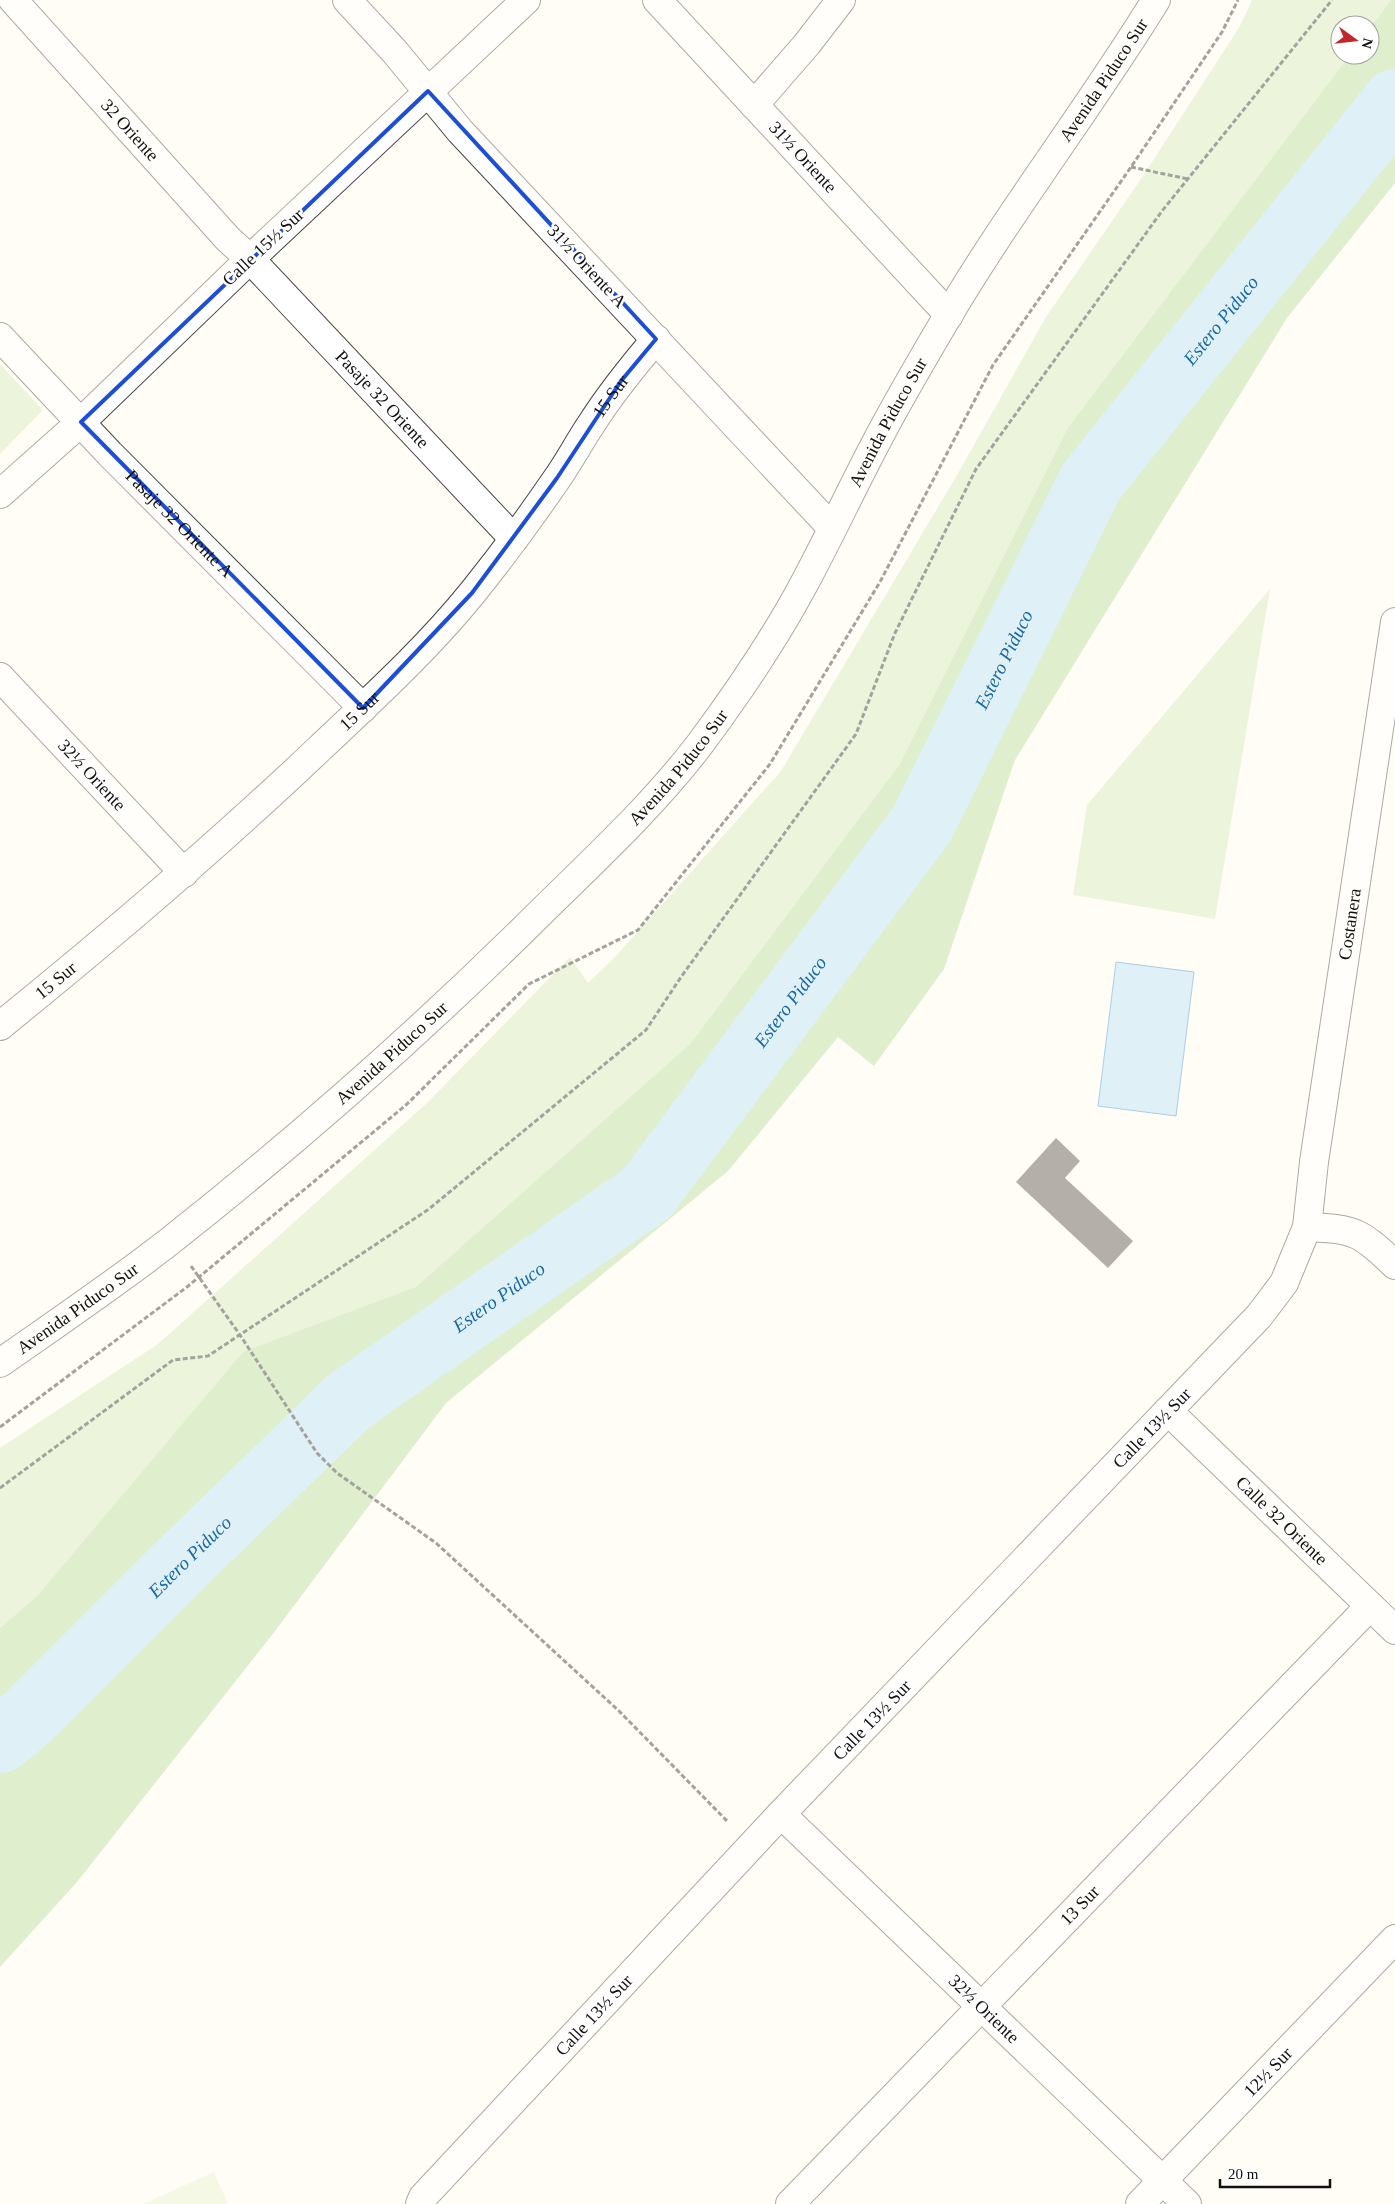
<svg xmlns="http://www.w3.org/2000/svg" width="1395" height="2204" viewBox="0 0 1395 2204" font-family="'Times New Roman',serif">
  <style>
    .green { fill: #d5ebbd; fill-rule: evenodd }
    .forest { fill: #b9dc9c }
    .pitch { fill: #e6f2cf }
    .water { fill: #b9e0f7; stroke: #3f96cf }
    .lines { fill: none; stroke-linecap: round; stroke-linejoin: round }
    .river { stroke: #b9e0f7; stroke-width: 66 }
    .building { fill: #5a524d }
    .minor-casing { stroke: #444; stroke-width: 30 }
    .path { stroke: #333; stroke-width: 3; stroke-dasharray: 5 2.5; stroke-linecap: butt }
    .minor { stroke: #fff; stroke-width: 28 }
    .marked { fill: none; stroke: #1d4ed8; stroke-width: 4; stroke-linejoin: round }
    .labels { text-anchor: middle; stroke-width: 5; stroke-linejoin: round; paint-order: stroke }
    .street-label { font-size: 18px; fill: #111; stroke: #fff }
    .water-label { font-size: 19px; font-style: italic; fill: #1768a6; stroke: #fff }
  </style>
  <rect width="100%" height="100%" fill="#fffdf5"/>
  <!-- green -->
  <path class="green" d="M1252,0H1391L1370,28V25H1340V55H1370L1395,16L887,917L39,1594L0,1628V1448L158,1344L427,1103L570,957L588,983L614,958L781,771L957,475L1046,317L1141,179L1240,26ZM1107,377L836,894L772,983L514,1201L690,1044L899,765L1067,429Z
    M0,364L43,410L0,454Z
    M1270,589L1215,919L1073,895L1087,805Z"/>
  <!-- forest -->
  <path class="forest" d="M1391,0H1395V183L1287,318L1015,760L944,969L874,1066L838,1037L728,1171L446,1403L272,1635L77,1882L0,1967V1628L39,1594L243,1352L416,1287L690,1044L899,765L1067,429L1350,55H1370V28Z"/>
  <!-- pitch -->
  <path class="pitch" d="M214,2172L228,2204H143Z"/>
  <!-- water -->
  <path class="water" d="M1116,962L1194,972L1176,1116L1098,1106Z"/>
  <g class="lines">
    <!-- river -->
    <path class="river" id="s1" d="M0,1740L28,1717L171,1574L349,1401L647,1193L922,824L1091,482L1395,102"/>
  </g>
  <!-- building -->
  <path class="building" d="M1056,1138L1080,1161L1065,1178L1133,1241L1108,1268L1016,1182Z"/>
  <g class="lines">
    <!-- minor casing -->
    <g class="minor-casing">
      <g id="minor">
        <path id="s2" d="M13,0L228,239L250,259L514,539"/>
        <path d="M347,0L395,52L460,131L832,528"/>
        <path d="M657,0L949,315"/>
        <path d="M754,105L807,44L841,0"/>
        <path id="s3" d="M0,337L110,454L363,708"/>
        <path d="M0,494L81,422L250,259L526,0"/>
        <path d="M0,677L184,873"/>
        <path id="s4" d="M0,1026C110,937 217,846 319,749C372,699 427,649 473,592C502,556 530,518 556,480C569,462 579,442 592,423C611,393 633,366 656,339"/>
        <path d="M1307,1227C1356,1229 1360,1232 1395,1265"/>
        <path id="s5" d="M0,1363C57,1323 115,1284 170,1241C294,1143 412,1039 525,928C585,868 648,812 700,744C738,693 774,640 804,584C833,530 858,475 887,422C906,387 926,353 946,319C1011,209 1089,109 1156,0"/>
        <path id="s6" d="M1168,1411L1395,1630"/>
        <path d="M781,1814L1187,2204"/>
        <path id="s7" d="M420,2204L423,2197L781,1814L1259,1316L1284,1283L1307,1227L1314,1162L1395,622"/>
        <path id="s8" d="M790,2204L1370,1606"/>
        <path d="M1140,2204L1395,1939"/>
      </g>
    </g>
    <!-- path -->
    <path class="path" d="M1131,167L1188,179
      M191,1266L240,1335L317,1453L337,1473L436,1543L619,1711L728,1822
      M0,1427L187,1287L406,1105L529,984L638,930L770,764L880,582L993,365L1131,167L1222,32L1238,0
      M0,1488L173,1360L208,1356L429,1209L646,1030L681,977L856,734L895,633L976,469L1162,211L1332,0"/>
    <!-- minor -->
    <use href="#minor" class="minor"/>
  </g>
  <!-- marked area -->
  <path d="M0 0H1395V2204H0ZM428,91L656,339L621,381L557,478L472,593L363,708L81,422Z" fill="#fffdf5" fill-opacity=".55" fill-rule="evenodd"/>
  <path class="marked" d="M428,91L656,339L621,381L557,478L472,593L363,708L81,422Z"/>
  <g class="labels">
    <!-- street labels -->
    <g class="street-label">
      <text dy="6" stroke="none"><textPath href="#s5" startOffset="1715">Avenida Piduco Sur</textPath></text>
      <text dy="6" stroke="none"><textPath href="#s2" startOffset="175">32 Oriente</textPath></text>
      <text transform="translate(803 157) rotate(47)" y="6">31½ Oriente</text>
      <text transform="translate(263 247) rotate(-43)" y="6">Calle 15½ Sur</text>
      <text transform="translate(587 266) rotate(47)" y="6">31½ Oriente A</text>
      <text dy="6" stroke="none"><textPath href="#s4" startOffset="882">15 Sur</textPath></text>
      <text dy="6" stroke="none"><textPath href="#s2" startOffset="544">Pasaje 32 Oriente</textPath></text>
      <text dy="6" stroke="none"><textPath href="#s5" startOffset="1310">Avenida Piduco Sur</textPath></text>
      <text dy="6" stroke="none"><textPath href="#s3" startOffset="259">Pasaje 32 Oriente A</textPath></text>
      <text dy="6" stroke="none"><textPath href="#s4" startOffset="478">15 Sur</textPath></text>
      <text dy="6" stroke="none"><textPath href="#s5" startOffset="905">Avenida Piduco Sur</textPath></text>
      <text transform="translate(92 775) rotate(47)" y="6">32½ Oriente</text>
      <text dy="6" stroke="none"><textPath href="#s7" startOffset="1630">Costanera</textPath></text>
      <text dy="6" stroke="none"><textPath href="#s4" startOffset="72">15 Sur</textPath></text>
      <text dy="6" stroke="none"><textPath href="#s5" startOffset="500">Avenida Piduco Sur</textPath></text>
      <text dy="6" stroke="none"><textPath href="#s5" startOffset="95">Avenida Piduco Sur</textPath></text>
      <text transform="translate(1152 1428) rotate(-46)" y="6">Calle 13½ Sur</text>
      <text dy="6" stroke="none"><textPath href="#s6" startOffset="158">Calle 32 Oriente</textPath></text>
      <text transform="translate(872 1720) rotate(-46)" y="6">Calle 13½ Sur</text>
      <text dy="6" stroke="none"><textPath href="#s8" startOffset="416">13 Sur</textPath></text>
      <text transform="translate(984 2009) rotate(44)" y="6">32½ Oriente</text>
      <text transform="translate(594 2015) rotate(-47)" y="6">Calle 13½ Sur</text>
      <text transform="translate(1268 2072) rotate(-46)" y="6">12½ Sur</text>
    </g>
    <!-- water labels -->
    <g class="water-label">
      <text dy="7" stroke="none"><textPath href="#s1" startOffset="1899">Estero Piduco</textPath></text>
      <text dy="7" stroke="none"><textPath href="#s1" startOffset="1494">Estero Piduco</textPath></text>
      <text dy="7" stroke="none"><textPath href="#s1" startOffset="1089">Estero Piduco</textPath></text>
      <text dy="7" stroke="none"><textPath href="#s1" startOffset="669">Estero Piduco</textPath></text>
      <text dy="7" stroke="none"><textPath href="#s1" startOffset="264">Estero Piduco</textPath></text>
    </g>
  </g>
  <!-- north arrow -->
  <g transform="translate(1355 40) rotate(105)"><circle r="24" fill="#ffffff" stroke="#a0a0a0"/>
  <path d="M0-4L9 19L0 12L-9 19Z" fill="#c4262e"/>
  <text y="-8" font-size="14" font-weight="bold" text-anchor="middle" fill="#111111">N</text>
  </g>
  <!-- scale -->
  <path d="M1220 2179v8h110v-8" fill="none" stroke="#111111" stroke-width="2.5"/>
  <text x="1228" y="2179" font-size="15" fill="#111111" stroke="#ffffff" stroke-width="4" paint-order="stroke">20 m</text>
</svg>
